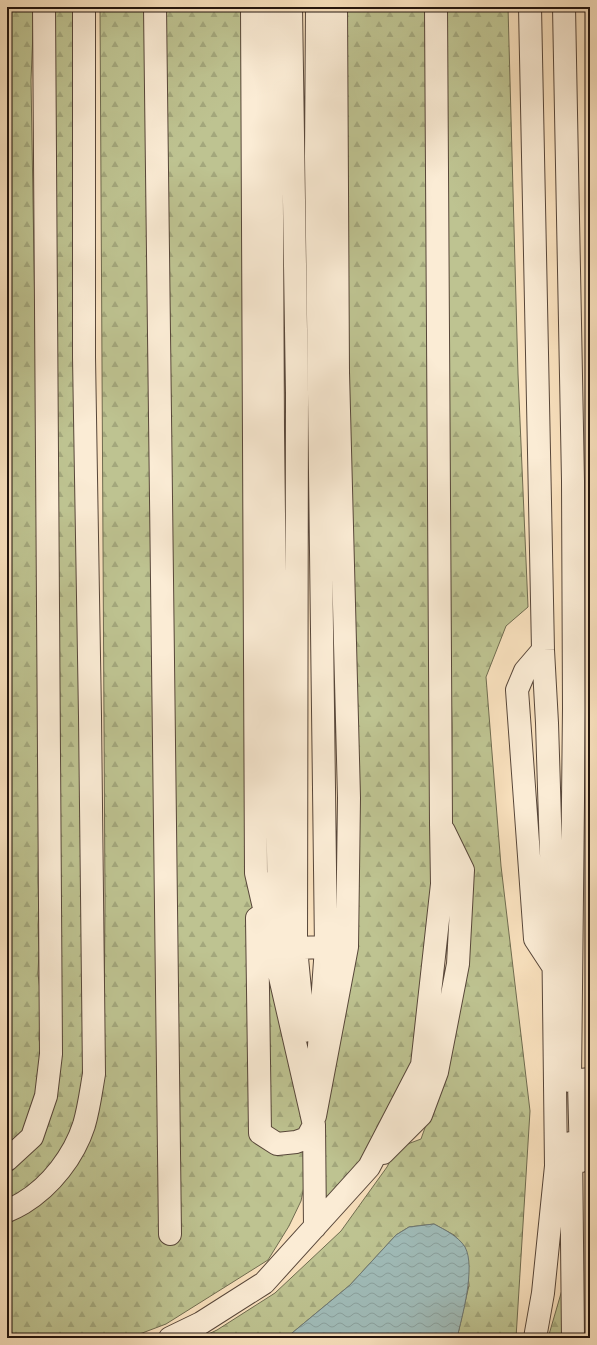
<svg xmlns="http://www.w3.org/2000/svg" width="597" height="1345" viewBox="0 0 597 1345" font-family="'IM FELL English',serif">
  <style>
    .forest { fill: url(#forest-firs); stroke: #706c50 }
    .water { fill: url(#water-waves); stroke: #6e7975 }
    .lines { fill: none; stroke-linecap: round; stroke-linejoin: round }
    .minor-casing { stroke: #58473a; stroke-width: 24 }
    .minor { stroke: #fbecd5; stroke-width: 22 }
  </style>
  <defs>
    <pattern id="forest-firs" width="22" height="20" patternUnits="userSpaceOnUse"><rect width="22" height="20" fill="#bec391"/><path d="M5 1l3.5 6h-7zM16 11l3.5 6h-7z" fill="#a3a77c"/></pattern>
    <pattern id="water-waves" width="16" height="10" patternUnits="userSpaceOnUse"><rect width="16" height="10" fill="#a0bcb9"/><path d="M0 5q4-4 8 0t8 0" fill="none" stroke="#8aa19e"/></pattern>
  </defs>
  <rect width="100%" height="100%" fill="#f9e1be"/>
  <filter id="stains"><feTurbulence type="fractalNoise" baseFrequency=".005" numOctaves="4"/><feColorMatrix values="0 0 0 0 .2 0 0 0 0 .09 0 0 0 0 .02 0 0 0 .5 -.17"/></filter>
  <radialGradient id="worn" r=".72"><stop offset=".6" stop-color="#630" stop-opacity="0"/><stop offset="1" stop-color="#630" stop-opacity=".3"/></radialGradient>
  <!-- forest -->
  <path class="forest" d="M7,7H34L31,80L41,680L38,882L39,912L38,925L39,950L38,974L41,998L39,1039L41,1051L32,1119L7,1152Z
    M54,7H83L91,1074L73,1146L7,1208V1161L48,1095Z
    M100,7H246L255,1133L314,1137L301,1201L289,1226L268,1260L166,1324L129,1338H7V1220L58,1186L104,1037L105,901Z
    M344,7H429L438,883L420,1064L380,1141L316,1224V1127L349,955Z
    M444,7H508L518,374L528,607L506,626L486,677L501,866L530,1111L516,1338H457L469,1285L465,1248L454,1235L434,1224L409,1227L396,1235L350,1285L286,1338H200L217,1330L275,1293L341,1231L387,1167L397,1148L421,1139L438,1091L465,871L451,818L452,727L449,597Z
    M258,897L311,1124L303,1134L269,1136Z
    M564,1283L568,1338H548Z"/>
  <!-- water -->
  <path class="water" d="M434,1224C445,1230 458,1236 465,1247C476,1267 462,1317 457,1338H286L350,1285L396,1235L409,1227Z"/>
  <g class="lines">
    <!-- minor casing -->
    <g class="minor-casing">
      <path id="minor" d="M155,7L170,1234
        M252,7L256,873L314,1125L315,1227
        M271,7L273,431L279,934
        M291,7L297,394L296,948L326,947L316,156L317,7
        M336,7L338,372L349,798L347,947
        M530,7L543,650L547,723L553,919L556,1166L543,1293L535,1338
        M564,7L573,481L574,708L570,1081
        M543,650L525,671L517,690L535,939L554,968
        M257,918L260,1133L277,1144L296,1142L307,1138L314,1125
        M281,948H296L304,1031
        M315,1102L326,947
        M315,1116L347,947H332
        M571,1143L573,1338
        M383,1153L421,1115L437,1072L458,964L463,870L444,831
        M7,1160L32,1137L46,1096L51,1054L44,7
        M581,1161L579,1083L581,1080L590,1079
        M7,1211C12,1209 18,1206 23,1203C51,1186 74,1156 84,1125C89,1108 91,1091 94,1074L90,716L84,357V7
        M170,1338L201,1323L264,1283L369,1167L422,1065L442,884L441,824L436,7"/>
    </g>
    <!-- minor -->
    <use href="#minor" class="minor"/>
  </g>
  <!-- margin -->
  <rect width="597" height="1345" fill="none" stroke="#f9e1be" stroke-width="24"/>
  <rect x="8" y="8" width="581" height="1329" fill="none" stroke="#22140e" stroke-width="2"/>
  <rect x="12" y="12" width="573" height="1321" fill="none" stroke="#22140e"/>
  <rect width="100%" height="100%" filter="url(#stains)"/>
  <rect width="100%" height="100%" fill="url(#worn)"/>
</svg>
